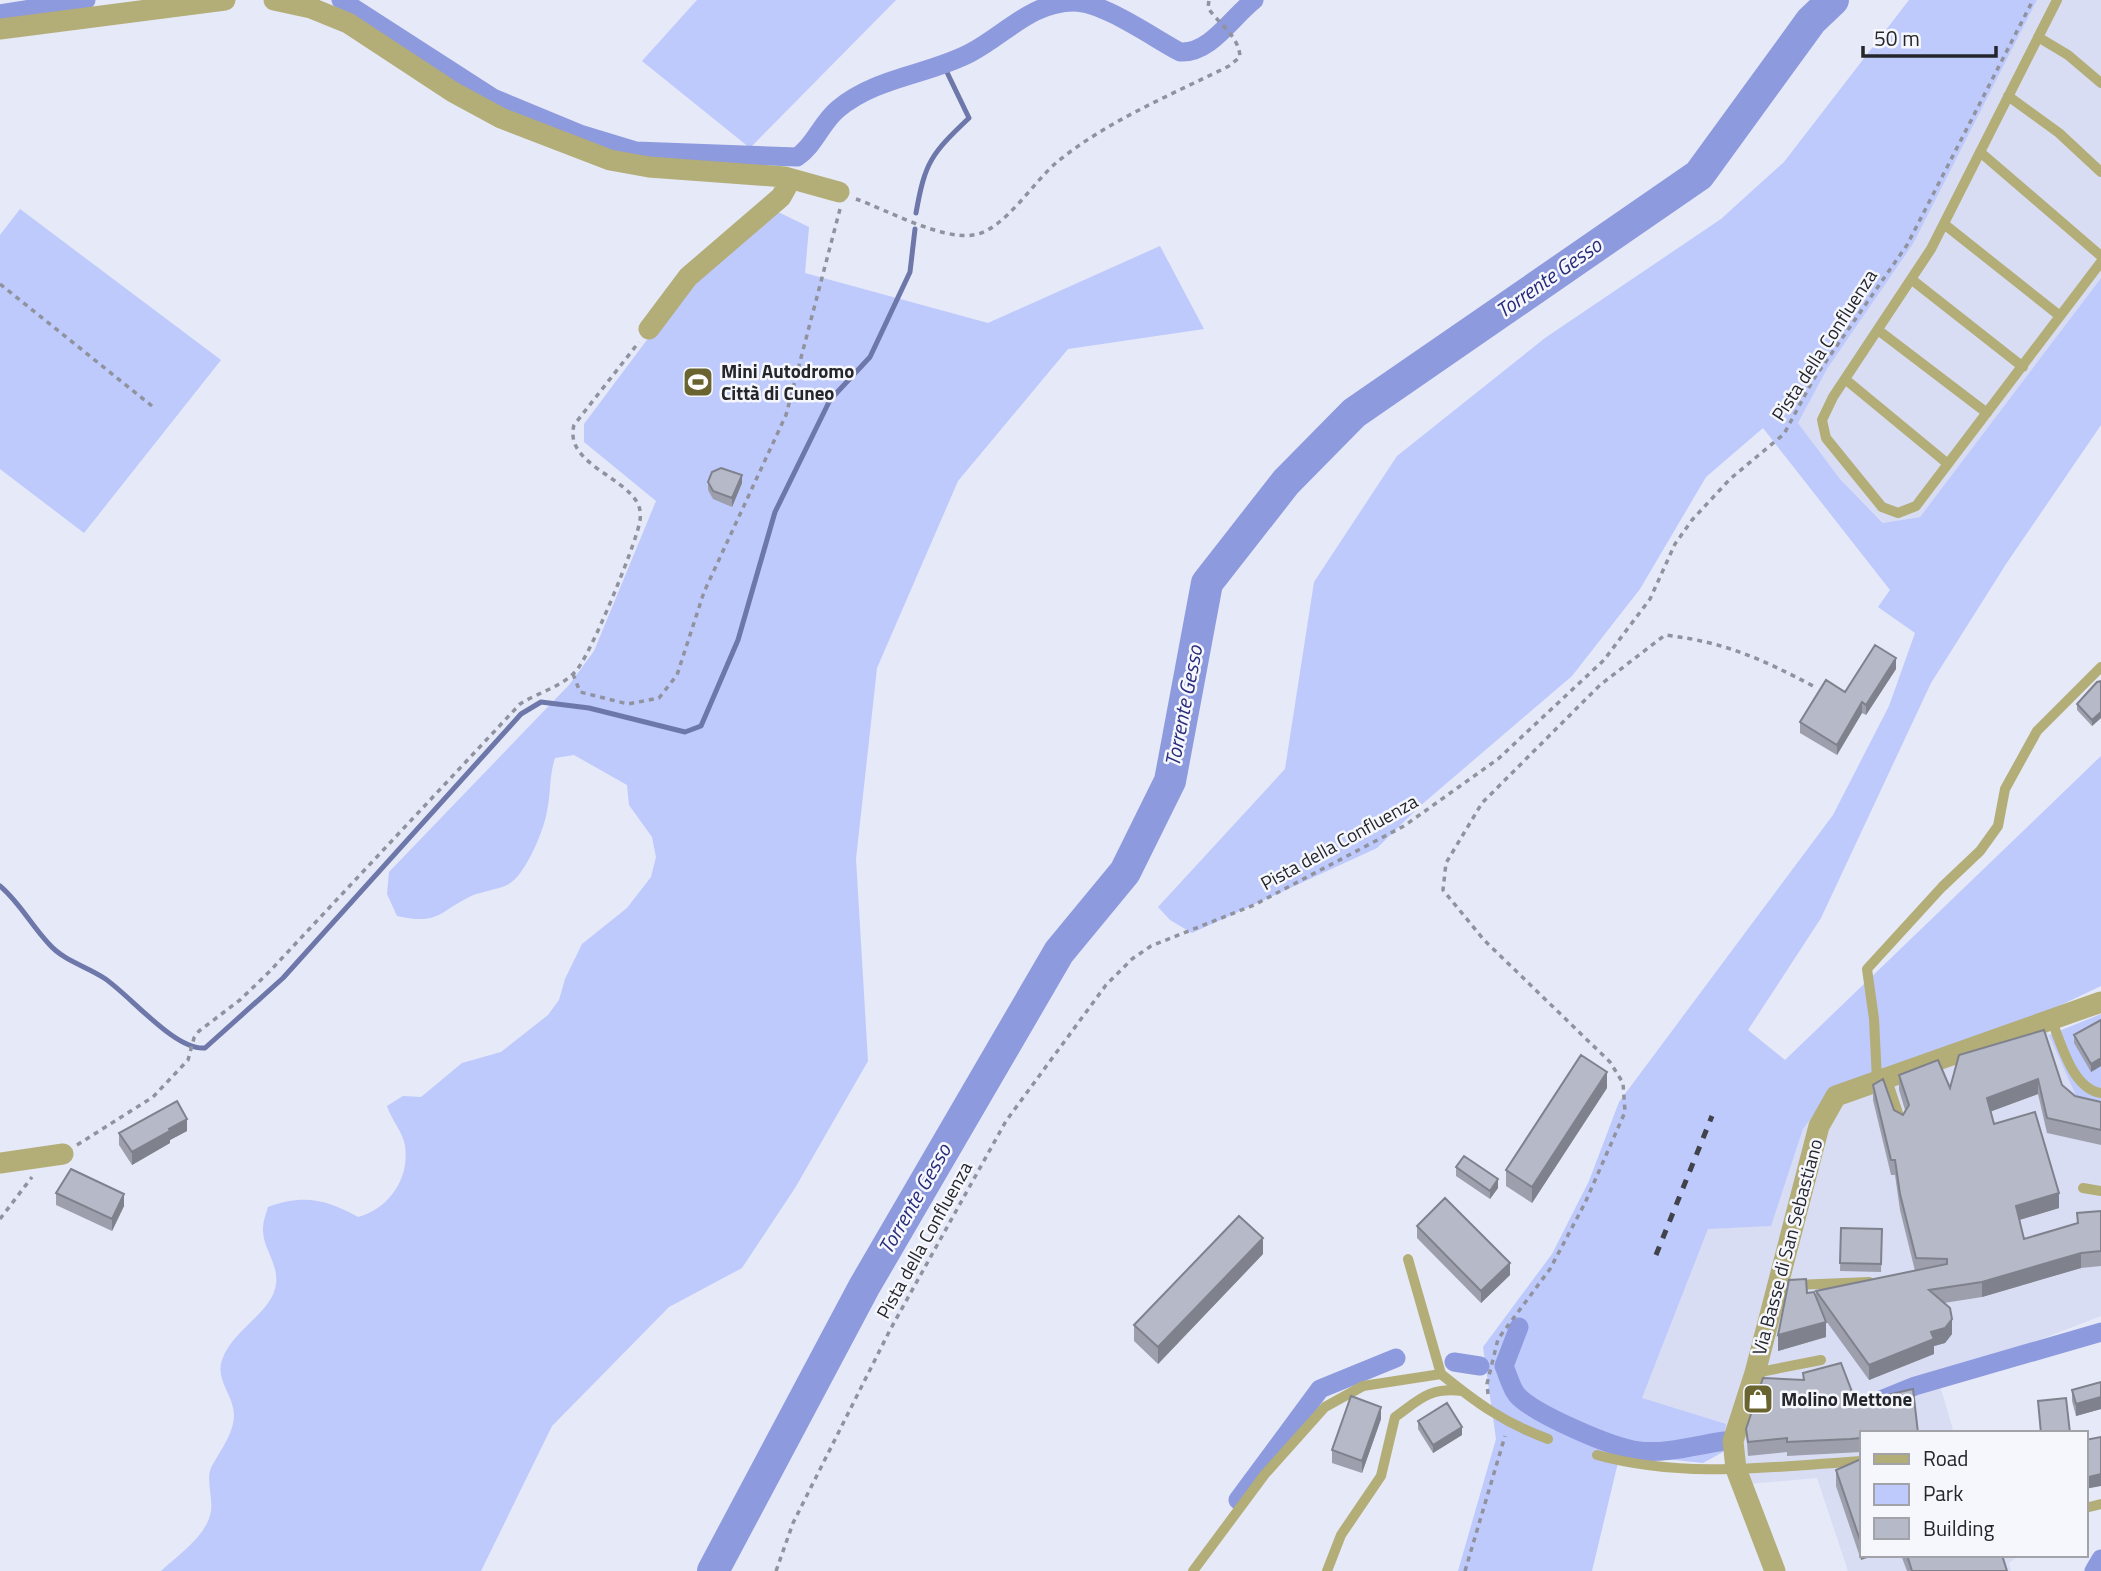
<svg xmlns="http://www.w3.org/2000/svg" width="2101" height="1571" viewBox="0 0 2101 1571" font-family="'Titillium Web',sans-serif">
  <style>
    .built { fill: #d8ddf3 }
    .green { fill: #bec9fc }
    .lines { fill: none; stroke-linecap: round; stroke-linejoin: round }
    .stream { stroke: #6e77a9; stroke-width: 5 }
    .canal { stroke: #8d9ade; stroke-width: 19 }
    .river { stroke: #8d9ade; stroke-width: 32 }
    .path { stroke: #90939e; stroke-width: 3.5; stroke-dasharray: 5 5; stroke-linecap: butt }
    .service { stroke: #b3ad77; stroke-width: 10 }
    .minor { stroke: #b3ad77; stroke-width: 21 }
    .rail { stroke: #41424a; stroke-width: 5; stroke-dasharray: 9 9; stroke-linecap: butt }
    .wall { fill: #9d9fac }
    .shaded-wall { fill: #7f828c }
    .building { fill: #b6b9c8; stroke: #7f828c; stroke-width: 2 }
    .labels { text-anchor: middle; stroke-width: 5; stroke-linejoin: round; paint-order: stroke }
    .street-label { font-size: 19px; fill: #25262c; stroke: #f5f7fd }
    .poi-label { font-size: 19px; font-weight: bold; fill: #25262c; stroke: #f5f7fd; text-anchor: start }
    .water-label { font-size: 21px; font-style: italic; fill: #292c7b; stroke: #f5f7fd }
  </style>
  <rect width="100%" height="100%" fill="#e5e9f8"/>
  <!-- built -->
  <path class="built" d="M2037,0H2101V278L1920,517L1884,523L1840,479L1798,423L1827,369L1913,244Z
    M2044,1013L2049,1035L2076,1096L2101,1104V1316L1938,1379L1954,1433H1861V1555H2020L2009,1563L2011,1571H1848L1817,1478L1748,1484L1735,1441L1642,1398L1708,1229L1771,1225L1803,1129L1833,1090Z"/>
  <!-- green -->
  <path class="green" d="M697,0H896L750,148L642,61Z
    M1909,0H2037L1913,244L1827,369L1798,423L1840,479L1883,523L1920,517L2101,278V425L2006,564L1931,683L1821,918L1748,1030L1785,1060L2101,756V986L2044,1013L1833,1090L1803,1129L1771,1226L1708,1229L1642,1398L1726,1424L1723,1452L1703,1463L1620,1454L1592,1571H1458L1496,1439L1483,1347L1552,1254L1589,1181L1619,1102L1833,815L1889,706L1915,633L1878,607L1890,590L1763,428L1706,477L1640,589L1572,676L1420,806L1377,848L1192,933L1170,920L1158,907L1285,769L1314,582L1397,456L1545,338L1721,219L1784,162Z
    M20,209L221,360L84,533L0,469V235Z
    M774,210L809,227L805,273L988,323L1160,246L1204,329L1068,349L958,481L877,668L856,859L868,1061L795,1188L742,1268L669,1307L552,1426L481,1571H161C179,1554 207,1536 211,1511C213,1498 206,1480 211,1468C219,1452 234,1434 234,1415C234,1396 215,1380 222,1360C232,1330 273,1312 276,1284C279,1263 262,1248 263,1228C263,1221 266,1214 268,1207C303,1194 326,1199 358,1217C388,1209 410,1179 405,1146C404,1134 391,1119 387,1106L403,1096L421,1097L462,1063L501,1052L548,1015L559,1000L565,979L582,944L627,908L651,877L656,857L652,837L629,805L627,785L574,755L555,758C549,776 551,793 547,811C544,830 525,877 507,885C496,890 483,891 471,896C437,913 439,925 397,916L387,894L389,872L569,685L594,651L656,501L584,442V424L694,277Z
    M2101,1014V1104L2076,1096L2049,1035Z"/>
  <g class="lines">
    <!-- stream -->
    <path class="stream" d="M916,213C925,162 931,154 969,118L943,64
      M0,886C20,903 31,925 49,944C64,961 86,966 104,978C130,995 175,1051 205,1048L283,978L521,714L541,702L589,708L685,732L701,726L738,640L775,512L830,400L870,357L910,272L915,229"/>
    <!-- canal -->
    <path class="canal" d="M341,0L493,98L580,134L636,151L797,157C815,145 821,123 838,109C876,77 928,75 970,53C1005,35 1031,2 1074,2C1103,2 1152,37 1180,52C1210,54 1232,17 1254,0
      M0,14L86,0
      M1519,1327L1504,1366C1508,1375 1511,1388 1517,1395C1534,1414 1613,1448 1639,1451C1666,1454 1697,1445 1724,1441
      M1454,1362L1480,1366
      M1878,1401L1915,1386L2101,1332
      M1238,1500L1320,1389L1396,1358
      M2094,1571L2101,1559"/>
    <!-- river -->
    <path class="river" d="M713,1571L864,1287L1059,952L1125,872L1170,781L1207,583L1286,482L1354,413L1699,175L1811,21L1833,0"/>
    <!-- path -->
    <path class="path" d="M856,199C887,210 941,240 973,235C1004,231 1033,182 1057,162C1107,121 1171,95 1229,66L1240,57C1239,36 1219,24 1208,8L1209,0
      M0,284L152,406
      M573,674L580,692L628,704L659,698L677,675L704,592L786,415L840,209
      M77,1145L153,1097L188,1060L194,1038L199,1031L240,1000L269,972L520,704C537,693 561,687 575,672C590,657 634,548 639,525C641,517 641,511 638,504C624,476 564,463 574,425L639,342
      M0,1219L32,1177
      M1488,1394L1487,1384L1498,1339L1550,1269L1585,1203L1625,1112L1623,1083L1610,1062L1484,940L1443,890L1446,863L1482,803L1600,685L1665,635C1725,642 1762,659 1815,687
      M776,1571L793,1523L890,1330L1006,1121L1106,985L1132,959L1151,946L1254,905L1404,826L1498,759L1604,660L1650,599L1675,544L1692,520L1730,479L1784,434L1813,380L1907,245L2033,0
      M1465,1571L1505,1436"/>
    <!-- service -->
    <path class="service" d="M2057,0L1931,249L1833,397L1822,420L1826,438L1882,507L1898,513L1916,506L2101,262
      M2038,37L2068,55L2101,83
      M2008,96L2059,133L2101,172
      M1980,152L2101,256
      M1944,224L2060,316
      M1911,279L2023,367
      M1878,330L1987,413
      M1845,379L1948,464
      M2051,1019C2061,1042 2072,1089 2101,1093
      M1886,1077L1901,1122
      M1877,1080L1874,1019L1867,969L1942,887L1980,851L1998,826L2005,789L2037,731L2101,667
      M2083,1188L2101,1191
      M1408,1259L1441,1374
      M1795,1285L1869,1282
      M1755,1373L1821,1360
      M1441,1374C1477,1403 1504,1423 1548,1439
      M1597,1455C1684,1479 1772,1467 1861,1461
      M2085,1508L2101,1504
      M1193,1571L1265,1474L1325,1407L1363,1386L1441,1374
      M1327,1571L1341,1535L1381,1476L1395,1417C1420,1399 1430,1387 1462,1391"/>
    <!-- minor -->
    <path class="minor" d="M274,0L311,8L348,23L453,92L501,118L610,160L649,167L785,177L839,192
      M0,29L225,0
      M649,329L688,277L781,197L786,188L785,177
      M0,1163L63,1154
      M1775,1571L1736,1469L1733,1441L1755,1373L1819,1126L1836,1096L2101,1002"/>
    <!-- rail -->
    <path class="rail" d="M1656,1255L1712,1116"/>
  </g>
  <!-- wall -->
  <path class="wall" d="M708,482L742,483L732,507L713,499L708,490Z
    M1896,669L1866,715L1862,713L1837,755L1800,733V722L1845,692Z
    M2101,681V718L2092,726L2077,710V704Z
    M2101,1020V1066L2091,1072L2074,1043V1035Z
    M1959,1055L2062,1085L2075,1096L2101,1102V1145L2047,1133L2038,1094L1990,1111L1994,1124L2059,1208L2019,1220L2024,1239L2077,1224V1213L2101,1211V1266L2081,1268L1982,1297L1944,1303L1952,1334L1945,1343L1934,1346V1354L1869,1380L1824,1318L1826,1337L1778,1351L1807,1293L1816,1297V1291L1915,1271L1900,1210L1895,1175H1891L1873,1100V1085L1894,1110L1903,1115L1905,1110L1899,1090V1075L1950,1088Z
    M1607,1088L1532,1203L1506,1186V1170Z
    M187,1131L170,1140V1143L132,1165L119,1145V1133Z
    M1456,1167L1498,1188L1490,1199L1456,1176Z
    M56,1193L124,1206L112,1231L56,1205Z
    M1417,1226L1510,1275L1481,1303L1417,1238Z
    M1841,1228L1882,1229L1881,1272L1840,1271Z
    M1263,1254L1158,1364L1134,1341V1325Z
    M2101,1382V1409L2076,1416L2072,1401V1390Z
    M1381,1419L1362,1473L1332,1463V1450Z
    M1418,1421L1462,1435L1433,1453L1418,1429Z
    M1746,1429L1861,1433V1452L1787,1456V1452L1748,1456Z
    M1861,1459V1560L1836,1486V1470Z
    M1901,1555H2002L2007,1571H1907Z"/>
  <!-- shaded-wall -->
  <path class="shaded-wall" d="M742,475V483L732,507V498Z
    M1896,658V669L1866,715V705Z
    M1862,702V713L1837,755V745Z
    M2101,712V718L2092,726V720Z
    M2101,1058V1066L2091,1072V1064Z
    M1607,1072V1088L1532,1203V1187Z
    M2038,1079V1094L1987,1113V1098Z
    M187,1119V1131L170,1140V1143L132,1165V1152L169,1129Z
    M1498,1179V1188L1490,1199V1191Z
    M2059,1193V1208L2016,1221V1206Z
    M124,1194V1206L112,1231V1219Z
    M1263,1238V1254L1158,1364V1347Z
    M2081,1253V1268L1982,1297V1282Z
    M1510,1263V1275L1481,1303V1291Z
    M1952,1319V1334L1945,1343L1934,1346V1354L1869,1380V1365L1931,1332Z
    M1826,1322V1337L1778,1351V1335Z
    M2101,1397V1409L2076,1416V1404Z
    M1381,1407V1419L1362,1473V1461Z
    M1462,1427V1435L1433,1453V1445Z
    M2101,1474V1486L2085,1489V1478Z
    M1861,1543V1555H1876L1861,1560Z"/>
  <!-- building -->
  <path class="building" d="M721,468L742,475L732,498L713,491L708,482L712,472Z
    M1875,645L1896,658L1866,705L1862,702L1837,745L1800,722L1826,680L1845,692Z
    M2101,681V712L2092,720L2077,704L2097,682Z
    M2101,1020V1058L2091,1064L2074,1035Z
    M2044,1030L2062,1085L2075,1096L2101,1102V1130L2047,1118L2038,1079L1987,1098L1994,1124L2035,1112L2059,1193L2016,1206L2024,1239L2078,1223L2077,1213L2101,1211V1251L2081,1253L1982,1282L1929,1290L1950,1308L1952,1319L1945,1328L1931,1332L1934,1339L1869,1365L1816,1291L1947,1264V1259L1916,1258L1900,1194L1895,1160H1891L1873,1085L1883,1079L1894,1110L1903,1115L1909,1105L1899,1075L1938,1060L1950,1088L1959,1055Z
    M1581,1055L1607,1072L1532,1187L1506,1170Z
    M177,1101L187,1119L169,1129L170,1131L132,1152L119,1133Z
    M1464,1156L1498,1179L1490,1191L1456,1167Z
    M71,1169L124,1194L112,1219L56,1193Z
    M1445,1198L1510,1263L1481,1291L1417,1226Z
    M1239,1216L1263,1238L1158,1347L1134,1325Z
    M1841,1228L1882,1229L1881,1264L1840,1263Z
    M1806,1279L1807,1293L1814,1292L1826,1322L1778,1335L1789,1280Z
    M1841,1363L1856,1402L1913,1389L1918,1433H1861V1438L1850,1439L1787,1442V1438L1748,1442L1746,1429L1763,1378L1804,1380L1803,1373Z
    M2101,1382V1397L2076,1404L2072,1390Z
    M1351,1396L1381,1407L1362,1461L1332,1450Z
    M2066,1398L2070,1433H2041L2038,1401Z
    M1447,1403L1462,1427L1433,1445L1418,1421Z
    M2101,1437V1474L2085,1478V1440Z
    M1861,1459V1543L1836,1470Z
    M1907,1555H2002L2007,1571H1912Z"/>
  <!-- icons -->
  <defs>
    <g id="stadium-square" transform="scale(1.575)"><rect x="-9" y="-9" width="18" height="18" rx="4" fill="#6a6431" stroke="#f5f7fd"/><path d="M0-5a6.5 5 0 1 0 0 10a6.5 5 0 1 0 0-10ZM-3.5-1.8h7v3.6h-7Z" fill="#fff"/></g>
    <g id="shop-square" transform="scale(1.575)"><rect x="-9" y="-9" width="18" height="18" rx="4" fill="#6a6431" stroke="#f5f7fd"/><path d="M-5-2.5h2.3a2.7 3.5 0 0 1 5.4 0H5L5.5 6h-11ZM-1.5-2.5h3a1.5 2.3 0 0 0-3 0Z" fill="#fff"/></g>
  </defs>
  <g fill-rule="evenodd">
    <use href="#stadium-square" x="698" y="382"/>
    <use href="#shop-square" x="1758" y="1399"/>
  </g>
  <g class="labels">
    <!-- street labels -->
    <g class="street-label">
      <text transform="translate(1824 345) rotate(-57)" y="7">Pista della Confluenza</text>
      <text transform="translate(1339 842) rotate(-29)" y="7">Pista della Confluenza</text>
      <text transform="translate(924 1240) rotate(-61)" y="7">Pista della Confluenza</text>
      <text transform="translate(1787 1247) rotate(-75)" y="7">Via Basse di San Sebastiano</text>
    </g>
    <!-- poi labels -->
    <g class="poi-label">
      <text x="721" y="378">Mini Autodromo<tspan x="721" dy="22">Città di Cuneo</tspan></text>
      <text x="1781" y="1406">Molino Mettone</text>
    </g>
    <!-- water labels -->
    <g class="water-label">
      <text transform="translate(1549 278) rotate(-35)" y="7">Torrente Gesso</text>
      <text transform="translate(1184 706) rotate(-79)" y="7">Torrente Gesso</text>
      <text transform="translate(915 1199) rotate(-60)" y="7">Torrente Gesso</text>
    </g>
  </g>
  <!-- legend -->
  <rect x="1860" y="1431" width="228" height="126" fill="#f5f7fd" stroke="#a2a3a9" stroke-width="2"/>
  <rect x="1874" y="1454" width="35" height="10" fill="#b3ad77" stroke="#a2a3a9" stroke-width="2"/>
  <text x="1923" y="1466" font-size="21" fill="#25262c">Road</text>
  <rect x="1874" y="1484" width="35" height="21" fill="#bec9fc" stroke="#a2a3a9" stroke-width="2"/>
  <text x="1923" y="1501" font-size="21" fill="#25262c">Park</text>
  <rect x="1874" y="1518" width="35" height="21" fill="#b6b9c8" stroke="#a2a3a9" stroke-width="2"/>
  <text x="1923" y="1536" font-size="21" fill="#25262c">Building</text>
  <!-- scale -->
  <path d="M1863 46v10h133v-10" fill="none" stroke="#25262c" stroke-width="3.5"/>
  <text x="1874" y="46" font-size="21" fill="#25262c" stroke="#f5f7fd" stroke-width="5" paint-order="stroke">50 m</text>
</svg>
